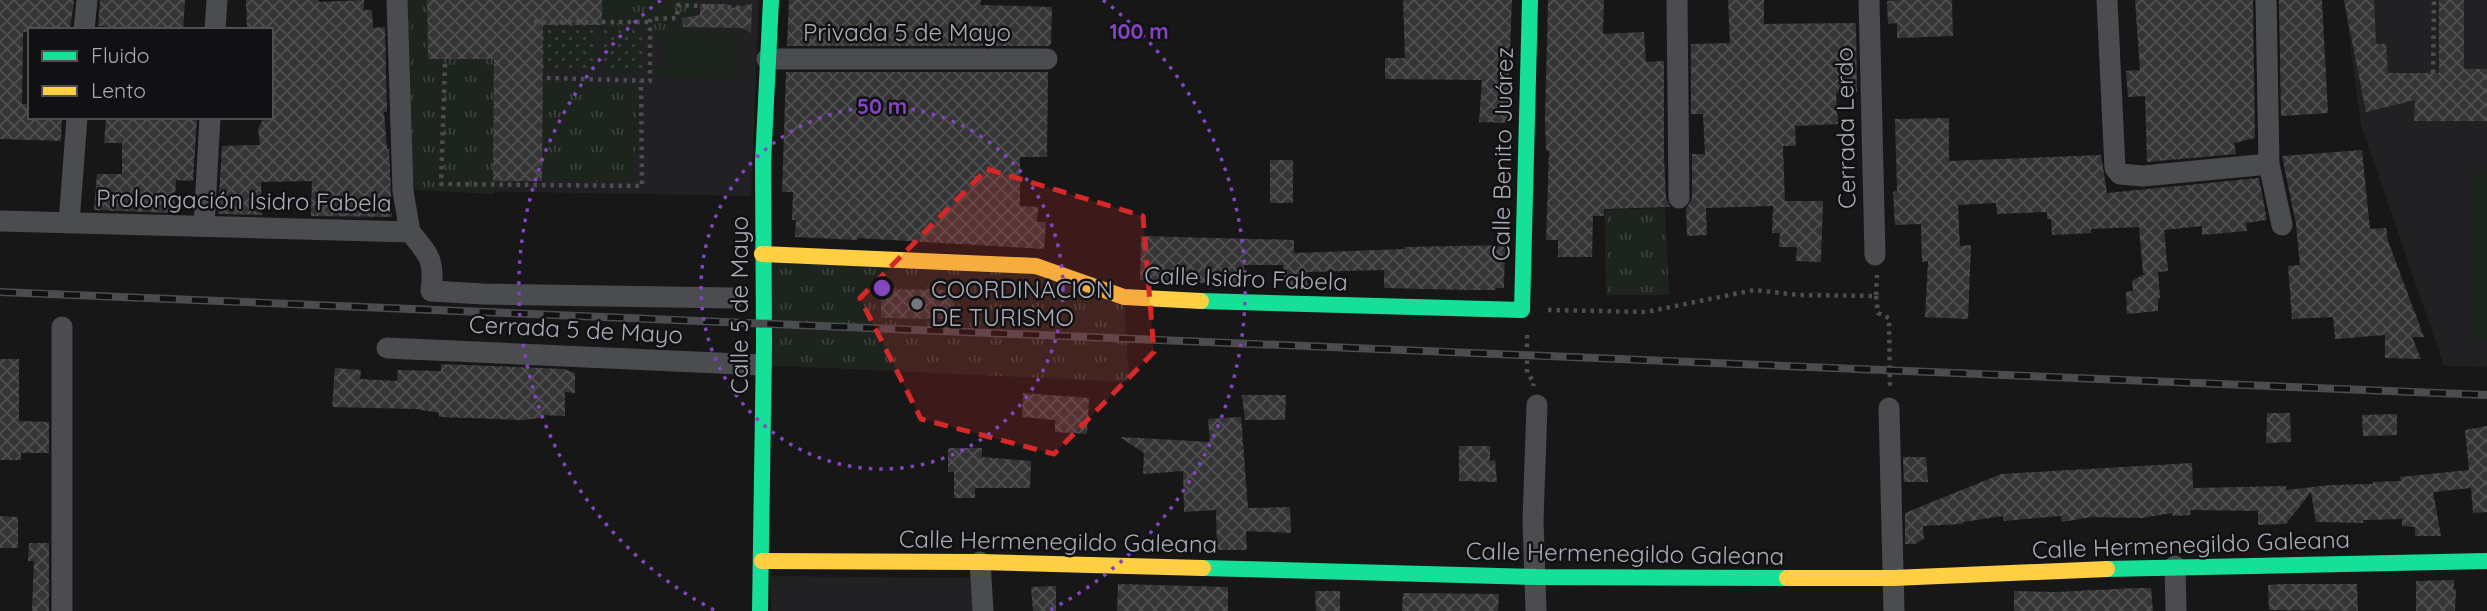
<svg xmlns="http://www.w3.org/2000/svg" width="2487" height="611" viewBox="0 0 2487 611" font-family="Quicksand,sans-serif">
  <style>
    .built { fill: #212123 }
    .grass { fill: #1d241e }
    .park { fill: url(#park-tufts) }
    .garden { fill: url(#garden-dots) }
    .building { fill: url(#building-cross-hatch) }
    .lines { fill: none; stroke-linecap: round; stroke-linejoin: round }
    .path { stroke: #4d4e52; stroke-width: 4.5; stroke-dasharray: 3.5 5; stroke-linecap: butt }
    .street { stroke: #4b4c50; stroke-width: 21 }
    .fast { stroke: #16e098; stroke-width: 16 }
    .slow { stroke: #ffcf43; stroke-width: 16 }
    .rail-casing { stroke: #4b4c4f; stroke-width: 8 }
    .rail { stroke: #111113; stroke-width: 5; stroke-dasharray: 16; stroke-linecap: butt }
    .marked { fill: #d62828; fill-opacity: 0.2; stroke: #d62828; stroke-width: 5; stroke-dasharray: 14 9; stroke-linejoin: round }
    .ring { fill: none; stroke: #8446be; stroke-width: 3.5; stroke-dasharray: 3.5 7 }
    .poi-dot { fill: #757880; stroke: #111113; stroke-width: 2.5 }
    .labels { text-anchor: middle; stroke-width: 5; stroke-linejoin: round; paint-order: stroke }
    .street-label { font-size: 24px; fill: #a8adb8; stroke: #111113 }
    .poi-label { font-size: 24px; fill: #a8adb8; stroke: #111113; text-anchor: start }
    .centre { fill: #8446be; stroke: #111113; stroke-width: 3.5 }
    .ring-label { font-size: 21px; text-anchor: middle; font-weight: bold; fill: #8446be; stroke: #111113; stroke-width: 5; stroke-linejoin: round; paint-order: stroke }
  </style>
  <defs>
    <pattern id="park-tufts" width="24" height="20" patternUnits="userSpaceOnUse" patternTransform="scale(1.75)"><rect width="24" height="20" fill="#1d241e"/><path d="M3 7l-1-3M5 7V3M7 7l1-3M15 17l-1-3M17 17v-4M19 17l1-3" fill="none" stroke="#3b413d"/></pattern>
    <pattern id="garden-dots" width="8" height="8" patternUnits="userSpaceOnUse" patternTransform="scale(1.75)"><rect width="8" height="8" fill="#1d241e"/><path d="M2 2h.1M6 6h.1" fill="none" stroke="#3b413d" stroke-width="1.8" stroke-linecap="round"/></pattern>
    <pattern id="building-cross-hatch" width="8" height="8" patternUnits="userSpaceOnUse" patternTransform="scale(1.75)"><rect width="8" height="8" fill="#353536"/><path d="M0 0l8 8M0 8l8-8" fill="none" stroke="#4f5051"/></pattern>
  </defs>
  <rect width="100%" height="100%" fill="#171717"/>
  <!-- built -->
  <path class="built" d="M406,0H759L751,196L414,190Z
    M2344,0H2487V367L2444,366L2361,125Z
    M771,576L973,578L974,611H771Z"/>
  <!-- grass -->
  <path class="grass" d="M657,30L738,34L737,78L655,77L654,68H664L665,41L654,40Z
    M2474,170H2487V341H2470Z"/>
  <!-- park -->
  <path class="park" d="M406,0H427L475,44L427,43L426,59H494V194L414,190Z
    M602,0H696L695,32L644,29V26L602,25Z
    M543,82L637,83L634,182L542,181Z
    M1665,208L1669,295H1606L1605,210Z
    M762,254L1036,266L1124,297L1129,382L762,365Z"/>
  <!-- garden -->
  <path class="garden" d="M543,25H597V72L542,71Z
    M602,25L644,26L643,72H603Z"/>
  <!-- building -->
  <path class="building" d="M0,0H74L70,30H30V32H23L22,104H30V117H62L61,141L0,139Z
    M100,0H185L183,30H126V28L98,26Z
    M246,0H319V2L364,0V10H372L373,28L385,27L387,112H384L387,149H389L392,217L311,216L312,181L261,182L262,215L218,214L222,146L260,145L258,129L264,117H271V30H247Z
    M427,0H602V25H543L542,181H493L494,59H428Z
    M789,0H981L980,5L1052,7L1051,44L1049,46H787Z
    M1403,0H1512L1507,123L1479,122L1482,80L1385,79V58H1405Z
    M1548,0H1604L1603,34L1644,32L1646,62L1664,61V155L1666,198L1670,207L1604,209V216H1593L1592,257H1558V240H1546L1549,151H1546L1545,119Z
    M1728,0H1764V24L1856,23L1857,92L1836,93L1838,124L1795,126L1796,146H1783L1785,201H1823L1821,262L1796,261L1797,247H1779L1780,233H1772L1773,206L1706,208L1707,235L1687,236L1686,209L1692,198V154H1705L1703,114H1691V44L1730,43Z
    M1900,0H1952L1953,36L1897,38V23L1888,24L1887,1Z
    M2135,0H2253L2255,138L2234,143L2236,154L2147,162L2145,96L2128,97L2126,71L2140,70Z
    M2279,0H2322L2328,113L2281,116Z
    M2344,0H2374L2376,44H2386L2388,73H2439V0H2464V69H2487V121H2414L2415,100L2366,112Z
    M700,4H728V9L752,4L751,33L742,28L683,27L682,18L700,15Z
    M786,72H1048L1047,157H1020V206L1038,207L1037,222H1046L1044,249L857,238V240L795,237L796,220H792L793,192H782Z
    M117,117H197L193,181L176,180L174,213L94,210L97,174H122V143H104L106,119L117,120Z
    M1949,118V161L2101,155L2107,193L2259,178L2267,220L2246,223L2247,231L2202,235V226L2164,230L2168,271L2158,272L2160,298L2158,299V311L2127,314L2126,292L2133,291L2132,281L2146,273H2143L2139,227L2091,229V233L2052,235L2051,219H2047V212L1997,214L1996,203L1958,205L1960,246L1971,245L1968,319L1925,317L1928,261L1922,262L1921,224L1895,225L1893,192L1897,191L1895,119Z
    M2362,150L2370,229L2386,228L2388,241L2424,337H2412L2421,359L2385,358V335L2335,339L2333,317L2292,319L2288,266L2300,265L2296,224L2282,156Z
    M1270,160H1293V203H1270Z
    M1141,236L1294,240V253L1405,249V247L1505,245L1504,288H1496L1495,290H1470L1384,288V270L1307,272L1308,287L1284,286L1283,265H1244V285L1140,280Z
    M881,289L953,290V319L881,318Z
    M0,359H19V421L49,422V453H21V460H0Z
    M441,364L564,369L575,373V393L565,392V416L542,415V418L522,420L439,417V413L416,409L332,407L335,368L361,370L360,379L397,381L398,370L441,371Z
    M1023,393L1089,398L1087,434L1055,432V420L1022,417Z
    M1242,395H1286L1285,420H1245Z
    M2267,413H2290L2291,442L2266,443Z
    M2397,414V435L2363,436L2362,415Z
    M1241,417L1248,508L1290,507L1291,533L1246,531L1247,550H1217L1216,510L1184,512L1183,471L1143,474L1144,453L1120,437L1210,442L1208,419Z
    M2487,426V512L2473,513L2471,488L2433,492L2441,536H2415V527L2402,526V519L2363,520L2364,523L2316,522L2311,492L2286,524L2258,525V511L2190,510L2191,515L2173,516L2172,513L2142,518L2092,517L2062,522L2061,516L2004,521L2003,516L1963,522V524L1923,526L1924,539L1915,544H1905V513L2001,474L2192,463L2193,488L2286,486V490L2330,485L2373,484V482L2401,481L2400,477L2469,470L2465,430Z
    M1459,446H1490V461L1495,460L1497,482L1459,481Z
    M948,448H982V457L1031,461L1030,488H975V498H954V472H948Z
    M1903,457H1926L1928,482H1904Z
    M0,516L18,517V548H0Z
    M29,543H49V611H32L34,561H28Z
    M2454,580V589H2456L2455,611H2416V581Z
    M1118,584L1228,587V611H1117Z
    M2281,584H2357L2358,611L2269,610L2268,585Z
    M1056,586V611H1033L1031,587Z
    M2136,588H2151L2153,611H2014V591L2056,592Z
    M1315,591H1340V611H1316Z
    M1403,593L1499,594L1498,611H1402Z"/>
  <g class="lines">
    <!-- path -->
    <path class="path" d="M534,22H650
      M445,64L441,184L642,186L641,81
      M2433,73L2434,0
      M547,78L650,81V19L677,18L678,5L745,8
      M1876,296L1878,313L1889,318L1890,386
      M1548,310L1646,312L1754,290L1799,295L1876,296L1877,275
      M1527,335V373L1534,382L1533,386"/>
    <!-- street -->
    <path class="street" d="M397,0L403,191L410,232
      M1677,0L1679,198
      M1869,0L1875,255
      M2107,0L2115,168L2120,174L2143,176L2269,164
      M2266,0L2269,164L2282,225
      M84,30L87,0
      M215,30L217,0
      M767,59H1047
      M0,221L410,232C429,255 435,260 431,291L484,294L734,298
      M69,223L77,117
      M204,226L210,117
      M62,327V611
      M387,348L762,365
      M1889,408L1894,611
      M980,562L983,611
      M2175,566L2176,611
      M1536,611L1533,521L1537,405"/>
    <!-- fast -->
    <path class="fast" d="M1201,301L1522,310L1530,0
      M1203,568L1536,577L1787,578
      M2107,569L2487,561
      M760,611L764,343L763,162L771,0"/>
    <!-- slow -->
    <path class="slow" d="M762,254L1036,266L1124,297L1201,301
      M762,561L980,562L1203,568
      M1787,578H1893L2107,569"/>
    <!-- rail casing -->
    <g class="rail-casing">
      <path id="rail" d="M0,292L2487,395"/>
    </g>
    <!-- rail -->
    <use href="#rail" class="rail"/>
  </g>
  <!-- marked area -->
  <path class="marked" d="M987,169L1143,216L1154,352L1054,454L921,419L860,298Z"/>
  <!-- distance rings -->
  <g class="ring">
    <circle cx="882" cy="288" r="181"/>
    <path d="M714 610A363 363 0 0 1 661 0M1103 0A363 363 0 0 1 1050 610"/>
  </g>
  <!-- markers -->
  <circle class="poi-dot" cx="917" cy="304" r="7"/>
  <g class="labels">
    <!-- street labels -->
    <g class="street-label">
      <text x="907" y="41">Privada 5 de Mayo</text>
      <text transform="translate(1846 128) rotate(-91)" y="8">Cerrada Lerdo</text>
      <text transform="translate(1503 154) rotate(-89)" y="8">Calle Benito Juárez</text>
      <text transform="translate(244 201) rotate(1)" y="8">Prolongación Isidro Fabela</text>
      <text transform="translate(1246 279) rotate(2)" y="8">Calle Isidro Fabela</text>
      <text transform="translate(740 305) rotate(-90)" y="8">Calle 5 de Mayo</text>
      <text transform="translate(576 330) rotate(3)" y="8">Cerrada 5 de Mayo</text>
      <text transform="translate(1058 542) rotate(1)" y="8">Calle Hermenegildo Galeana</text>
      <text transform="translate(2191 545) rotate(-2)" y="8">Calle Hermenegildo Galeana</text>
      <text transform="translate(1625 554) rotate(1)" y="8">Calle Hermenegildo Galeana</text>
    </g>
    <!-- poi labels -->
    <g class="poi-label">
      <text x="931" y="298">COORDINACION<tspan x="931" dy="28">DE TURISMO</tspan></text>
    </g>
  </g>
  <circle cx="882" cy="288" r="10" class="centre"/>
  <g class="ring-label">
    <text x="1139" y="39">100 m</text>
    <text x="882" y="114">50 m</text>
  </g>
  <!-- legend -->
  <rect x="28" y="28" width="245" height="91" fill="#111113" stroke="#4d4f55" stroke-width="2"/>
  <rect x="42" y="51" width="35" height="10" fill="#16e098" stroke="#4d4f55" stroke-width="2"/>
  <text x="91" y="63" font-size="21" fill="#a8adb8">Fluido</text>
  <rect x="42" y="86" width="35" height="10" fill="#ffcf43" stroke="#4d4f55" stroke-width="2"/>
  <text x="91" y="98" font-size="21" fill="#a8adb8">Lento</text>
</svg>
